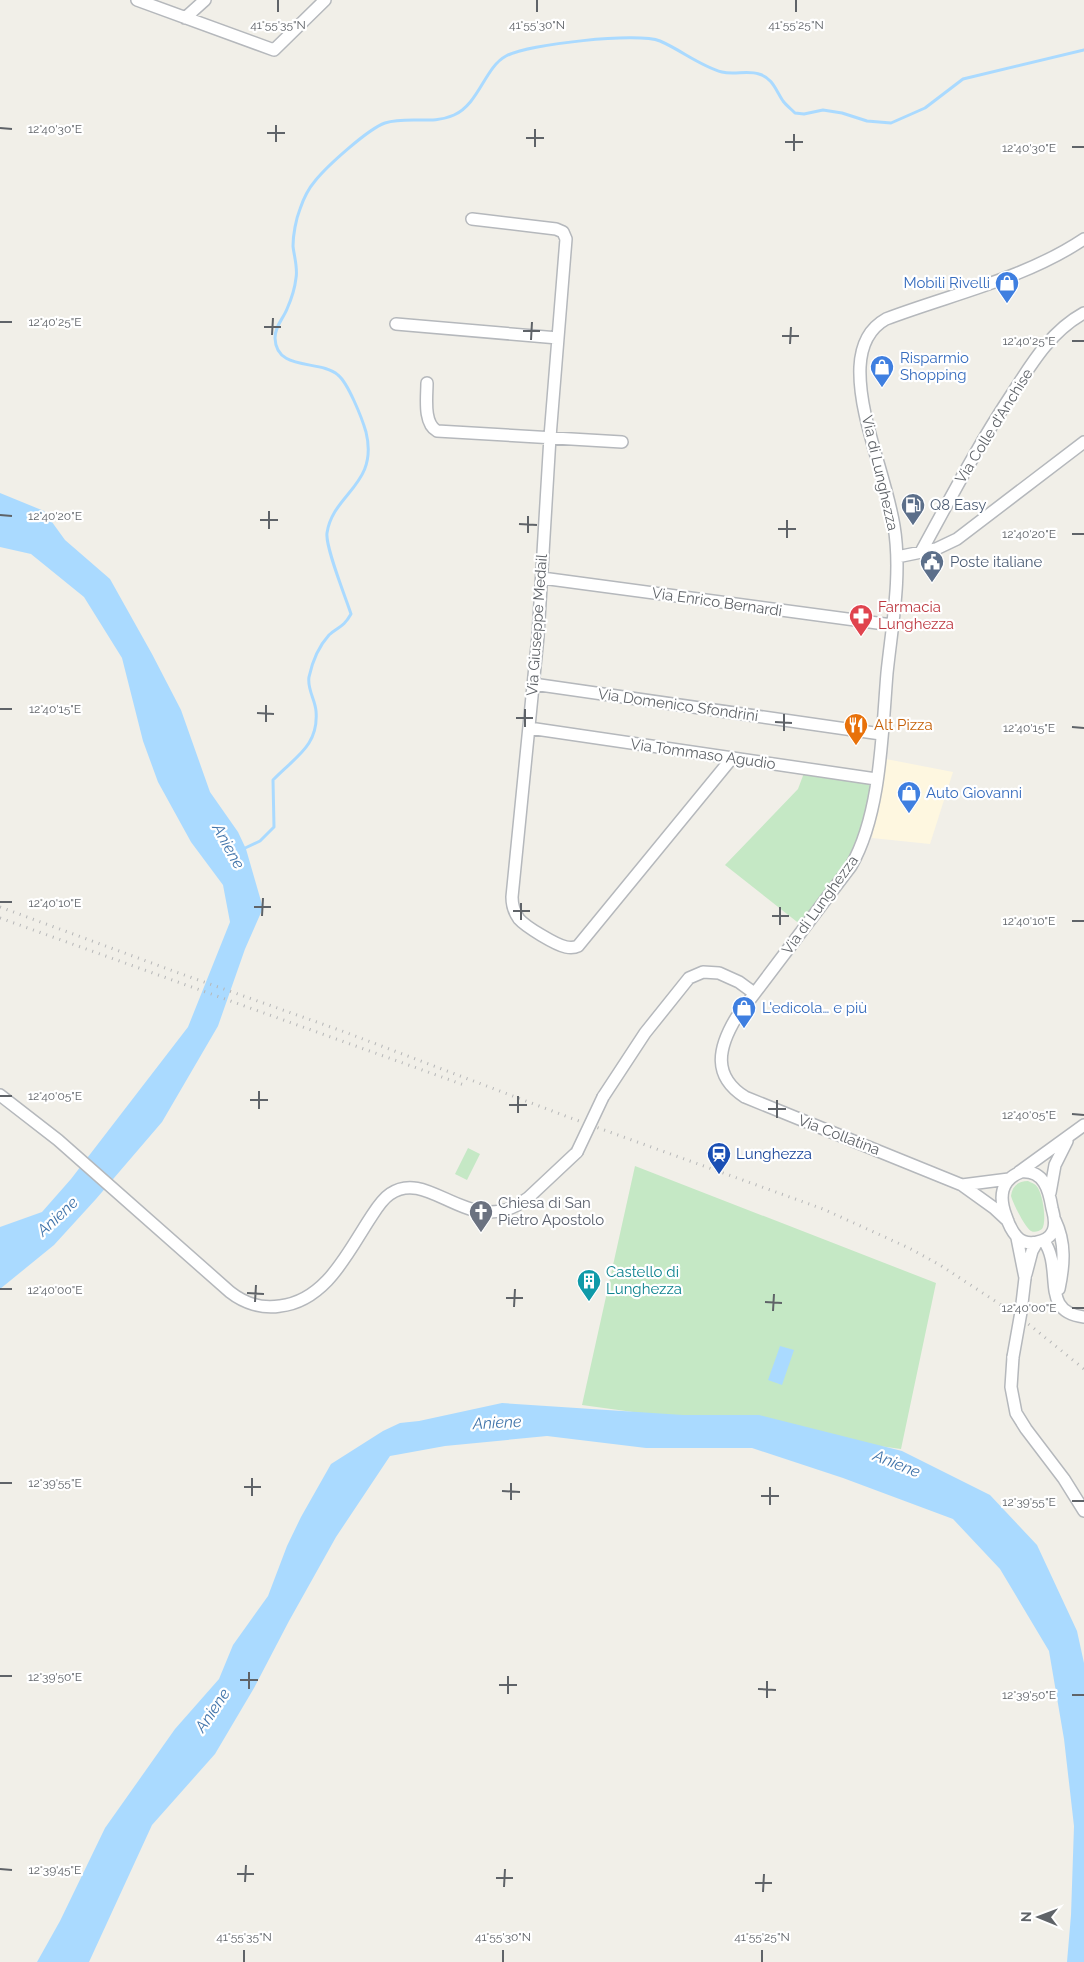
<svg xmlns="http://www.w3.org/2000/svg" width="1084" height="1962" viewBox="0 0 1084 1962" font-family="Raleway,sans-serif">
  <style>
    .commercial { fill: #fef7e0 }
    .green { fill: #c5e8c5 }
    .water { fill: #aadaff }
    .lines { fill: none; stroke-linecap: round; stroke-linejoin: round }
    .stream { stroke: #aadaff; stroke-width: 3 }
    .minor-casing { stroke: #b5b8bc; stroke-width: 14 }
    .minor { stroke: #fff; stroke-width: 11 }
    .rail { stroke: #b6b7b8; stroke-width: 3; stroke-dasharray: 1 6; stroke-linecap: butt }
    .minor-bridge-casing { stroke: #b5b8bc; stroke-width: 14; stroke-linecap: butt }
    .minor-bridge { stroke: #fff; stroke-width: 11 }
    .ticks { fill: none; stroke: #5f6368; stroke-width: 2 }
    .labels { text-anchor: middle; stroke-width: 4.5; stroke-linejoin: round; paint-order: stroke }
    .shop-label { font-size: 15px; fill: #366cbe; stroke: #fff; text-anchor: start }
    .street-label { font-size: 15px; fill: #5f6368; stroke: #fff }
    .service-label { font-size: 15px; fill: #4e5e75; stroke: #fff; text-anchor: start }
    .health-label { font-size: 15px; fill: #be3a42; stroke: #fff; text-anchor: start }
    .food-label { font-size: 15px; fill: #c56008; stroke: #fff; text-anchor: start }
    .transit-label { font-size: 15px; fill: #164399; stroke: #fff; text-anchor: start }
    .worship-label { font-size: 15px; fill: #5b616d; stroke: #fff; text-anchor: start }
    .culture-label { font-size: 15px; fill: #0d838f; stroke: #fff; text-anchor: start }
    .water-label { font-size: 16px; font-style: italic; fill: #4174aa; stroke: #fff }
    .ticks-label { font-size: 12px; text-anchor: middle; fill: #5f6368; stroke: #fff; stroke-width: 4.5; stroke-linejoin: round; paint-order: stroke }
  </style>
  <rect width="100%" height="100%" fill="#f1efe8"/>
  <!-- commercial -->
  <path class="commercial" d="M886,759L953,772L930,844L872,838Z"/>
  <!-- green -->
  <path class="green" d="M804,773L871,783L867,814L850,861L801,925L725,865L798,789Z
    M468,1148L480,1154L467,1180L455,1174Z
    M635,1166L936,1283L901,1449L582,1405Z
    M1028,1181C1032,1183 1036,1184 1038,1188C1043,1196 1047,1222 1042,1229C1039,1231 1035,1233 1031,1231C1025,1228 1013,1203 1011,1196C1012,1186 1018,1181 1028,1181Z"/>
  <!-- water -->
  <path class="water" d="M0,493L44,511L65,540L110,579L152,654L181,710L210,792L238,832L246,849L263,908L245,949L218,1026L162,1122L96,1199L54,1245L0,1289V1227L42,1212L71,1179L188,1027L230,922L223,885L191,842L158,782L143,741L122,658L84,597L31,554L0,547Z
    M780,1346L794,1350L782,1385L768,1380Z
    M502,1403L683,1415H759L902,1451L990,1495L1037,1545L1077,1631L1084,1663V1962H1067L1071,1915L1074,1826L1064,1739L1049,1651L1000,1569L953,1519L843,1478L752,1448H646L547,1436L445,1446L390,1456L336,1537L289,1621L254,1688L215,1754L152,1825L89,1962H37L60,1921L105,1828L175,1729L219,1679L233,1645L268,1596L287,1546L301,1517L331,1464L383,1431L400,1423L419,1421Z"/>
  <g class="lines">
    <!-- stream -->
    <path class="stream" d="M243,849L260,841L274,827L273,780C295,757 319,746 316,711C315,699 307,689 309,677C312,663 319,646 329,635C339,626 343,628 351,614C346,598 325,547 327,533C333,493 379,485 366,432C362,418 348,383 338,375C320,359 276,372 275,338C275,326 283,319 287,309C291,300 295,287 296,278C298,268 294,256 293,246C293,235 296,219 300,209C303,200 309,188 315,181C327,166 368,129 385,123C408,116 432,125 454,115C479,104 485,67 506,56C528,44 638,32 660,41C681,50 700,66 722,72C734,75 748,70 759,74C773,78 776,91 783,101C786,105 791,109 795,113L804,114L823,110L842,113L867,121L891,123L925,108L963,79L1084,50"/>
    <!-- minor casing -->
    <g class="minor-casing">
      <path id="minor" d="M137,0L274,50L325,0
        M185,18L205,0
        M472,219L556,229L563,232L566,239L550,437L538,636L512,897C512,905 514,912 519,919C526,927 556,945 566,947C571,948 574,948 578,946L732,758
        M396,324L558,338
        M427,383C427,397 423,423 437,431L622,442
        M921,552C950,499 978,445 1012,394C1032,363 1051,331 1084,313
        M897,557L936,549L957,539L1084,442
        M542,578L892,625
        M533,684L881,734
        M529,728L876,779
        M0,1095L58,1140L230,1292C244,1303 262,1309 280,1306C325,1301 347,1254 369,1220C375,1211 381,1200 390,1194C430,1166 470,1242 528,1198L577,1152
        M603,1097L645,1033L689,978L703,972L719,973L739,982L754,993
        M1019,1172L1084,1125
        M1021,1172C1044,1170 1049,1190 1052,1208C1054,1215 1056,1224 1053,1231C1048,1243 1026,1247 1017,1237C1012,1231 1008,1223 1006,1216C999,1198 1000,1180 1021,1172Z
        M962,1185L1009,1179
        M1050,1193L1055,1165L1067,1141
        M1055,1220C1066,1243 1064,1265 1059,1289
        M1008,1221L994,1208L962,1185L745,1097C712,1076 718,1048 736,1018L851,866C881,814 882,733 887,673C892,625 902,574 894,526C886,476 858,416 860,367C861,347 868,329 886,319C952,294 1024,279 1084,239
        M1017,1238L1025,1278
        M1044,1241C1064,1270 1039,1312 1084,1317
        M1026,1274L1032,1251L1037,1242
        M1013,1357L1011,1387L1016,1413L1026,1429L1064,1479L1084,1511"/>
    </g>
    <!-- minor -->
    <use href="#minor" class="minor"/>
    <!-- rail -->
    <path class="rail" d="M0,907L176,972L342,1031L568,1117L823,1209L909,1248L940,1265L1021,1318L1084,1369
      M0,918L464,1085"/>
    <!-- minor-bridge casing -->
    <g class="minor-bridge-casing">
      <path id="minor-bridge" d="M577,1152L603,1097
        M1013,1357L1021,1312L1025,1278"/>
    </g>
    <!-- minor-bridge -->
    <use href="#minor-bridge" class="minor-bridge"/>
  </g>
  <!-- ticks -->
  <path class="ticks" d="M278,12V0M537,12V0M796,12V0M0,128L12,129M267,133H285M526,138H544M276,142V125M785,142H803M535,147V129M1072,147H1084M794,151V134M0,322H12M264,327H281M523,331H540M272,335L273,318M782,336H799M531,340L532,322M1072,341H1084M790,344L791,327M0,515L12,516M260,520H278M519,524L537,525M269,529V511M778,529H796M528,533V516M1072,534H1084M787,538V520M0,709H12M257,713L274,714M516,718H533M266,722V705M775,722L792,723M525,727V709M1072,727L1084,728M784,731V714M0,902H12M254,907H271M513,911H530M262,916L263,898M772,916H789M521,920V903M1072,921H1084M780,925V907M0,1096H12M250,1100H268M509,1105H527M259,1109V1091M768,1109H786M518,1113V1096M1072,1114L1084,1115M777,1118V1100M0,1289H12M247,1293L264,1294M506,1298H523M255,1302L256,1285M765,1302L782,1303M514,1307L515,1289M1072,1308H1084M773,1311L774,1294M0,1483H12M244,1487H261M502,1491L520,1492M252,1496V1478M761,1496H779M511,1500V1483M1072,1501H1084M770,1505V1487M0,1676H12M240,1680H258M499,1685H517M249,1689V1672M758,1689L776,1690M508,1694V1676M1072,1695H1084M767,1698V1681M0,1869L12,1870M237,1874H254M496,1878H513M245,1882L246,1865M755,1883H772M504,1887L505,1869M763,1892L764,1874M244,1962V1950M503,1962V1950M762,1962V1950"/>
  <!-- icons -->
  <defs>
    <g id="shop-pin" transform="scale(1.25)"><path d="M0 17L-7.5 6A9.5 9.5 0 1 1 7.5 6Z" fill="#3f7fe0" stroke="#fff"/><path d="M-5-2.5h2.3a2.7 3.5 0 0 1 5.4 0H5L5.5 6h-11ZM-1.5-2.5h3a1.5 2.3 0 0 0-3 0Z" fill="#fff"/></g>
    <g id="fuel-pin" transform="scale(1.25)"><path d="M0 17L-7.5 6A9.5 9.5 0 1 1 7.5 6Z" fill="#5c6f8a" stroke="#fff"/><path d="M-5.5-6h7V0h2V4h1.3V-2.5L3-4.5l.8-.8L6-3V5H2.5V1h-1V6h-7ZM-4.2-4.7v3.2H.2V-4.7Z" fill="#fff"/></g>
    <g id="civic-pin" transform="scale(1.25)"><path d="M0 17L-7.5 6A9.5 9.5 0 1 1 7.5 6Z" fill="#5c6f8a" stroke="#fff"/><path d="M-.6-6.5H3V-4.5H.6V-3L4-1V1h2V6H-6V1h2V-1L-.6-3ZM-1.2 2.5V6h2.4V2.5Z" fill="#fff"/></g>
    <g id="pharmacy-pin" transform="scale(1.25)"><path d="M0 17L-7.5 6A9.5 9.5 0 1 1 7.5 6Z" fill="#e0444e" stroke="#fff"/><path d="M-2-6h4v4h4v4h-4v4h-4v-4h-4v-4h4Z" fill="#fff"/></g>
    <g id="restaurant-pin" transform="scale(1.25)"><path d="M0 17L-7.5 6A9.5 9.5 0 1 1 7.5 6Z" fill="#e8710a" stroke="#fff"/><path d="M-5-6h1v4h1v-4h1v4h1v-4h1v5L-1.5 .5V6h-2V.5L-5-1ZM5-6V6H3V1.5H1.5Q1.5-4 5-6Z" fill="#fff"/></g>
    <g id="station-pin" transform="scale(1.25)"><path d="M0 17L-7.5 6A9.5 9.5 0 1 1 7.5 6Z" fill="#1a4fb4" stroke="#fff"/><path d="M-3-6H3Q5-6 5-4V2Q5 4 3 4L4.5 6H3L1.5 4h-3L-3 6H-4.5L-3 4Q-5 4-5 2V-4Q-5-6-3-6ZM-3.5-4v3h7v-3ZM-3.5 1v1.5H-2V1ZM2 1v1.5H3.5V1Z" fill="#fff"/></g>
    <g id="church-pin" transform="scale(1.25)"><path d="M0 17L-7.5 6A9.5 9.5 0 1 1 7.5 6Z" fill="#6b7280" stroke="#fff"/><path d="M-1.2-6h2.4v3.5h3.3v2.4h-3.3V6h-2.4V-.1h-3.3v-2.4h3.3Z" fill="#fff"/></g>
    <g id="building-pin" transform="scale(1.25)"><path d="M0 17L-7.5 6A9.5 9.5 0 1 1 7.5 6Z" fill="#0f9aa8" stroke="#fff"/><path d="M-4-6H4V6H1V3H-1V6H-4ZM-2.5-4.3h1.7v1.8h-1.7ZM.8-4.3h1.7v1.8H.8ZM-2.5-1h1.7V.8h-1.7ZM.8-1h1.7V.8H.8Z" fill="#fff"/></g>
  </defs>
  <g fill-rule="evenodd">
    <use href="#shop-pin" x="1007" y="283"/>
    <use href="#shop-pin" x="882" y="367"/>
    <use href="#fuel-pin" x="913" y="505"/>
    <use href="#civic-pin" x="932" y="562"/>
    <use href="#pharmacy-pin" x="861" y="616"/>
    <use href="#restaurant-pin" x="856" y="725"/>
    <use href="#shop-pin" x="909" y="793"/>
    <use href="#shop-pin" x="744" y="1008"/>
    <use href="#station-pin" x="719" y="1154"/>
    <use href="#church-pin" x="481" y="1212"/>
    <use href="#building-pin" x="589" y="1281"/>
  </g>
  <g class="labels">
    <!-- shop labels -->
    <g class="shop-label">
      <text x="990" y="288" text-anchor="end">Mobili Rivelli</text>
      <text x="900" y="363">Risparmio<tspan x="900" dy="17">Shopping</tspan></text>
      <text x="926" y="798">Auto Giovanni</text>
      <text x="762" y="1013">L'edicola… e più</text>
    </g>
    <!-- street labels -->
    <g class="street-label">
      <text transform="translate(994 426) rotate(-58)" y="5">Via Colle d'Anchise</text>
      <text transform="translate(880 473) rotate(77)" y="5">Via di Lunghezza</text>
      <text transform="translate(717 602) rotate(8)" y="5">Via Enrico Bernardi</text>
      <text transform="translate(537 625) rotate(-86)" y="5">Via Giuseppe Medail</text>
      <text transform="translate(678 705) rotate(8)" y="5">Via Domenico Sfondrini</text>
      <text transform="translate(703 754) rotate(8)" y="5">Via Tommaso Agudio</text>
      <text transform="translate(820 905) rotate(-54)" y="5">Via di Lunghezza</text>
      <text transform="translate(839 1135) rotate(21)" y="5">Via Collatina</text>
    </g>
    <!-- service labels -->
    <g class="service-label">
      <text x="930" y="510">Q8 Easy</text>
      <text x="950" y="567">Poste italiane</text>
    </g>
    <!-- health labels -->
    <g class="health-label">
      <text x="878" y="612">Farmacia<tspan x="878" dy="17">Lunghezza</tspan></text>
    </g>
    <!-- food labels -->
    <g class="food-label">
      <text x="874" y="730">Alt Pizza</text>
    </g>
    <!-- transit labels -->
    <g class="transit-label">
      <text x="736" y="1159">Lunghezza</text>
    </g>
    <!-- worship labels -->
    <g class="worship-label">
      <text x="498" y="1208">Chiesa di San<tspan x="498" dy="17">Pietro Apostolo</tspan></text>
    </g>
    <!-- culture labels -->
    <g class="culture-label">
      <text x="606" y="1277">Castello di<tspan x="606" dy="17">Lunghezza</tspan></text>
    </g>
    <!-- water labels -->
    <g class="water-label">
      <text transform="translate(229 846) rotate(61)" y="6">Aniene</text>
      <text transform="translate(57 1216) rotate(-43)" y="6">Aniene</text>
      <text transform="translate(497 1422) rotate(-3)" y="6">Aniene</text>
      <text transform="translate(897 1463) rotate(22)" y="6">Aniene</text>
      <text transform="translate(212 1710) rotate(-56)" y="6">Aniene</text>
    </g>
  </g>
  <g class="ticks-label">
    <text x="278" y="29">41°55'35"N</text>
    <text x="537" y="29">41°55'30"N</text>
    <text x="796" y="29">41°55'25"N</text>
    <text x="55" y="133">12°40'30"E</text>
    <text x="1029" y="152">12°40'30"E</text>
    <text x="55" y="326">12°40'25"E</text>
    <text x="1029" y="345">12°40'25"E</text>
    <text x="55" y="520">12°40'20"E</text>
    <text x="1029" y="538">12°40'20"E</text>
    <text x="55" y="713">12°40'15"E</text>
    <text x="1029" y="732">12°40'15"E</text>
    <text x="55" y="907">12°40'10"E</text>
    <text x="1029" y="925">12°40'10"E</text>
    <text x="55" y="1100">12°40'05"E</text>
    <text x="1029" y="1119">12°40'05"E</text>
    <text x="55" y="1294">12°40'00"E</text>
    <text x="1029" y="1312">12°40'00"E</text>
    <text x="55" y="1487">12°39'55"E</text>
    <text x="1029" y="1506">12°39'55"E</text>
    <text x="55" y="1681">12°39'50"E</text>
    <text x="1029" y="1699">12°39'50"E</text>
    <text x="55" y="1874">12°39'45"E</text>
    <text x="244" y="1941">41°55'35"N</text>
    <text x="503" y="1941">41°55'30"N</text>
    <text x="762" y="1941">41°55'25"N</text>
  </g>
  <!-- north arrow -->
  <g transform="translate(1039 1917) rotate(271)" stroke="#ffffff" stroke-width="4" paint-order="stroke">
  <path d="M0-4L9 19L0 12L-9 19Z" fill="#5f6368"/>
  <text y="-8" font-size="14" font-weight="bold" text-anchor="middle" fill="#5f6368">N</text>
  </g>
</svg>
